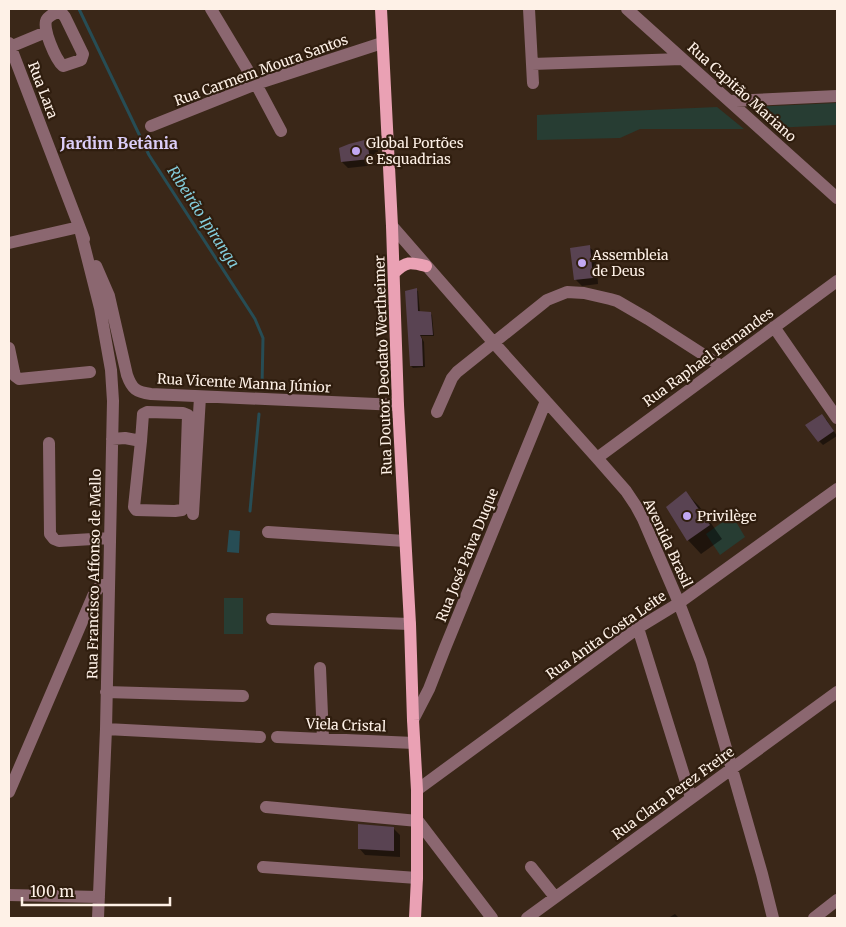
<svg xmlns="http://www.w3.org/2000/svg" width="846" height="927" viewBox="0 0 846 927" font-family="Merriweather,serif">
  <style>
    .green { fill: #273d33 }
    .water { fill: #274d55 }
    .shadow { fill: #0007 }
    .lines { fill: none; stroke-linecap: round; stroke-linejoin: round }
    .stream { stroke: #274d55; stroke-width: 3 }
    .building { fill: #594352 }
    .minor { stroke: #8b6770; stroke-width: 12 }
    .major { stroke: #eaa1b4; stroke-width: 12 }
    .poi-dot { fill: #c2a8f3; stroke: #2f1d0e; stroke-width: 2 }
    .labels { text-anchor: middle; stroke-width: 4.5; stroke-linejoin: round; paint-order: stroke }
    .street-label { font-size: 14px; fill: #fef1e7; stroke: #2f1d0e }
    .poi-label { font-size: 14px; fill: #fef1e7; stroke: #2f1d0e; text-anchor: start }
    .water-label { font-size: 15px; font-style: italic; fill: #84cddc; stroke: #2f1d0e }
    .quarter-label { font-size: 16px; font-weight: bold; fill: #dccef9; stroke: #2f1d0e }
  </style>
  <rect width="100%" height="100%" fill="#3a2718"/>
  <!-- green -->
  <path class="green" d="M837,103V125L772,128L751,107Z
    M717,107L744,129H640L620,138L537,140V115Z
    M732,515L745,537L720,555L706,534Z
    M224,598H243V634H224Z"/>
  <!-- water -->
  <path class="water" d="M229,530L240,531L239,553L227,552Z"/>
  <!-- shadow -->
  <path class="shadow" d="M372,140L378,146V152L374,154L376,165L348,168L342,162L350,145Z
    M589,247L596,253L598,284L582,286L576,280Z
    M416,290L418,291L420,313H430L432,315L434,336H421L424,342L425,367L413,368L411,366Z
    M826,419L837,436L823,445L819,441Z
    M686,493L699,506L722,539L701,554L688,540L667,507Z
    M393,828L400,835V857L365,855L359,848Z
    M675,914L679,918H668Z"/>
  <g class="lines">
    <!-- stream -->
    <path class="stream" d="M79,9L149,155L255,319L263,338L262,386
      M250,511L259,414"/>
  </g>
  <!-- building -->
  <path class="building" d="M372,138V146L368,147L370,159L341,162L339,148L349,144Z
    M590,245L593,278L574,280L570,248Z
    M417,288L418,311L431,312L433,335H420L422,339L423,366H410L405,291Z
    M822,414L834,431L818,442L805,425Z
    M686,491L710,525L687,541L666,507Z
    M358,824L394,827V851L358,849Z"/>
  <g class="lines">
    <!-- minor -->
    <path class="minor" d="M211,9L256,84L281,131
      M529,9L533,83
      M627,9L837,198
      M57,12H61L65,17L83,54L81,60L63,66C56,60 41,27 47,19C49,16 54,14 57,12Z
      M9,43L84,239
      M10,47L46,32
      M532,64L682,59
      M730,101L837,96
      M151,126L256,84L382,43
      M392,226L494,343L597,458L626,491L636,506L643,519L679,603L701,661L762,874L773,918
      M81,233L100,308L111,370L113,401L106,729L98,918
      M9,243L79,227
      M96,266L109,296L127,375C132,389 136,392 151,394L398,405
      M774,327L837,418
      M9,348L14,372L15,376L19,379L90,372
      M437,412L452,378L457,372L547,300L567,292L584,293L610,299L617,301L648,319L721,366
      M112,439L125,438L141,441L143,414L147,412L183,413L188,415L185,507L182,510L175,511L136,510L134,507L141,441
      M49,443L50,534L54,539L59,541L110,538
      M597,458L837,281
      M193,514L200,397
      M268,532L405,541
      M272,619L410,624
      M638,628L691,798
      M320,668L323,738
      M106,692L243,696
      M413,720L429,689L445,648L546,401
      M106,729L260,737
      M277,737L414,743
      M417,790L638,628L679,603L837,489
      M9,792L93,596L99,587L109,582
      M266,807L418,821L492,918
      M263,867L417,878
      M531,867L555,897
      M9,895L99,897
      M527,918L837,692
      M814,918L837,900"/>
    <!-- major -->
    <path class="major" d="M381,9L392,226L398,405L410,624L413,720L417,790V878L415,918
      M394,273C406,261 410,262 426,266"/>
  </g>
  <!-- markers -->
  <g class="poi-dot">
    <circle cx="356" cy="151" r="5"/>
    <circle cx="582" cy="263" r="5"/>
    <circle cx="687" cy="516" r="5"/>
  </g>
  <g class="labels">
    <!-- street labels -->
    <g class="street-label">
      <text transform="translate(261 70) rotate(-20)" y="5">Rua Carmem Moura Santos</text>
      <text transform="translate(43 90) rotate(69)" y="5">Rua Lara</text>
      <text transform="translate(742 92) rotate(42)" y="5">Rua Capitão Mariano</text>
      <text transform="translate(708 357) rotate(-36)" y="5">Rua Raphael Fernandes</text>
      <text transform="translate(383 365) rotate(-92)" y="5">Rua Doutor Deodato Wertheimer</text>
      <text transform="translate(244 383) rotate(3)" y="5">Rua Vicente Manna Júnior</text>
      <text transform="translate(668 543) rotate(65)" y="5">Avenida Brasil</text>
      <text transform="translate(467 555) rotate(-68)" y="5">Rua José Paiva Duque</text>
      <text transform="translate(94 574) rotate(-89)" y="5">Rua Francisco Affonso de Mello</text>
      <text transform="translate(606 635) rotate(-35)" y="5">Rua Anita Costa Leite</text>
      <text transform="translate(346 725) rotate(2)" y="5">Viela Cristal</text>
      <text transform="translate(673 793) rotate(-36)" y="5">Rua Clara Perez Freire</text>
    </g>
    <!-- poi labels -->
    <g class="poi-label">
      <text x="366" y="148">Global Portões<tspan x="366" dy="16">e Esquadrias</tspan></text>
      <text x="592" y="260">Assembleia<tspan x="592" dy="16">de Deus</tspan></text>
      <text x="697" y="521">Privilège</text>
    </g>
    <!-- water labels -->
    <g class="water-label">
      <text transform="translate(203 217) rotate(57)" y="5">Ribeirão Ipiranga</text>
    </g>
    <!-- quarter labels -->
    <g class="quarter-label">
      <text x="119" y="149">Jardim Betânia</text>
    </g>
  </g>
  <!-- border -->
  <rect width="846" height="927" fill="none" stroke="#fef1e7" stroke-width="20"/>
  <!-- scale -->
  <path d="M22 897v8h148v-8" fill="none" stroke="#fef1e7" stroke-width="2.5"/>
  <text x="30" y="897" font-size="15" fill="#fef1e7" stroke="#2f1d0e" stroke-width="4" paint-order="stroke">100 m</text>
</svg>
